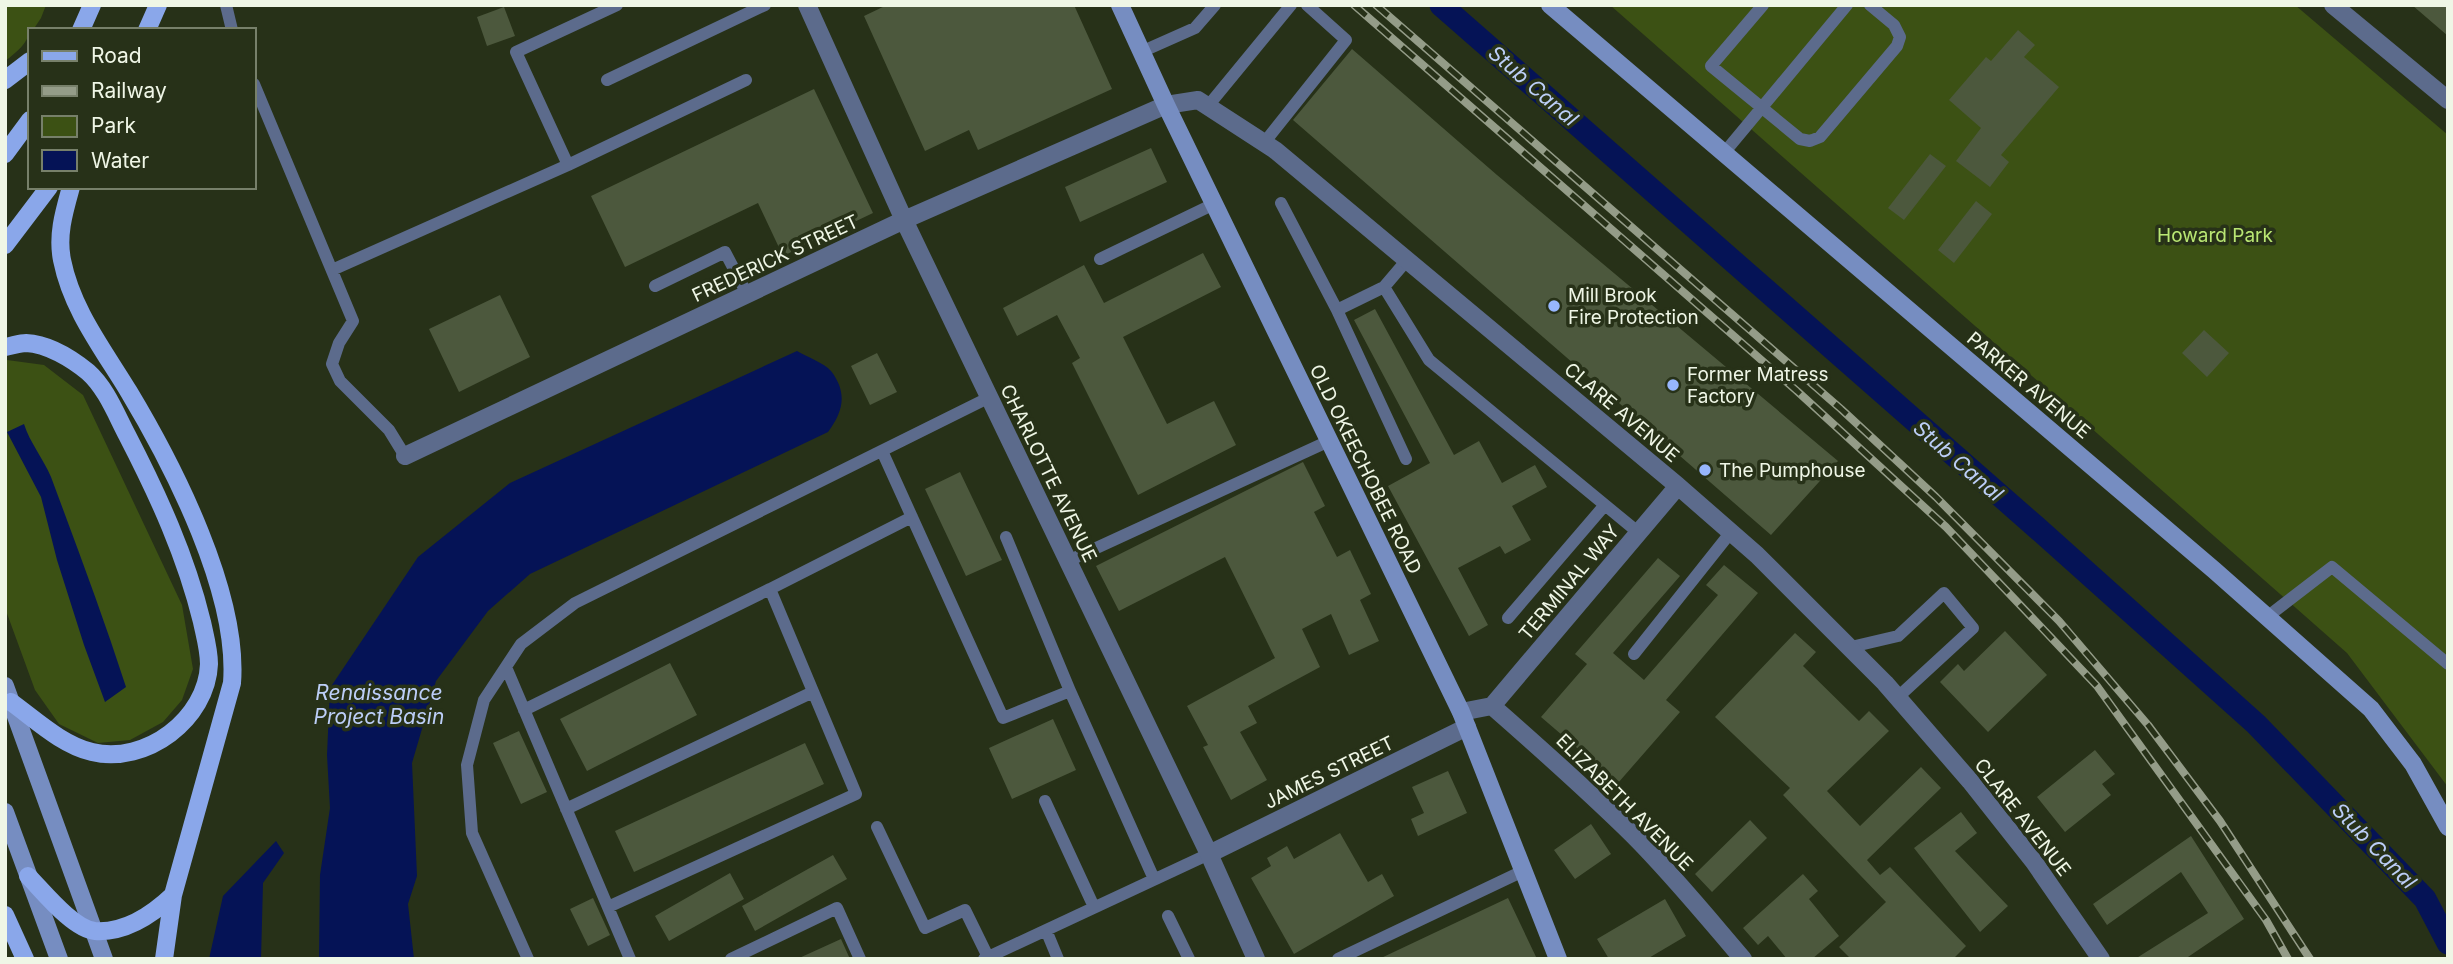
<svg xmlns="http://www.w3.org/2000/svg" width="2453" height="964" viewBox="0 0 2453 964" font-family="Inter,sans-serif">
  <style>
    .green { fill: #3c5114 }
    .water { fill: #051356 }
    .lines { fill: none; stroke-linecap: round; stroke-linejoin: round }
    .canal { stroke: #051356; stroke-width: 23 }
    .building { fill: #4c583d }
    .lane { stroke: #5c6b8c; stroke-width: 12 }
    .street { stroke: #5c6b8c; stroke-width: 18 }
    .secondary { stroke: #768dc1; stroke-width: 18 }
    .primary { stroke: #8aa7ea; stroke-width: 18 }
    .rail-casing { stroke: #949c88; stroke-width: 8 }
    .rail { stroke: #273118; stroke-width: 5; stroke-dasharray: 16; stroke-linecap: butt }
    .poi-dot { fill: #97b6fd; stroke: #273118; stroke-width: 2.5 }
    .labels { text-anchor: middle; stroke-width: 7; stroke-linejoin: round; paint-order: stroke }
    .park-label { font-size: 19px; fill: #b9e673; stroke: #273118 }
    .street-label { font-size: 19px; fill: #eff6e6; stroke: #273118 }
    .poi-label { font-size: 19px; fill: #eff6e6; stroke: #273118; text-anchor: start }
    .water-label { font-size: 21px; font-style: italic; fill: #bccef7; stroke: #273118 }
  </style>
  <rect width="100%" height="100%" fill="#273118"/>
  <!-- green -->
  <path class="green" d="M5,5H46L41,18L33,30H30C28,43 16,53 5,61Z
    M1610,5H2295L2448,135V787L2347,653Z
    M7,360L44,365L83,395L182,605L193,669L182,700L163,722L130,740L98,743L59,724L35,690L5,608Z"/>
  <!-- water -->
  <path class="water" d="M797,351C807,357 824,363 831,371C848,393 843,412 828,432L530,574L488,611L436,681L412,763L417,876L408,904L414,959H319L320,875L330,808L327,755L330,688L418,557L510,483Z
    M24,424C30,443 43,458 51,477C77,547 103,616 126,687L105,702L84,645L57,560L41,497L7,432Z
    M276,841L284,853L263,883L261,959H209L223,896Z"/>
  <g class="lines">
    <!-- canal -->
    <path class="canal" d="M1441,5L2036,527L2256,724L2425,899L2448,943"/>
  </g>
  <!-- building -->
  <path class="building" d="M887,5H1074L1112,89L978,150L969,130L925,151L864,16Z
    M2412,5H2448V36Z
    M504,7L515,36L487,46L477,17Z
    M2018,30L2035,45L2024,57L2059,87L2001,155L2009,162L1990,187L1956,161L1981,128L1949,100L1986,57L1991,61Z
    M1352,49L1497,175L1838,461L1771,535L1293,120Z
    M814,89L873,213L783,256L758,203L625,267L591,196Z
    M1151,148L1167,182L1080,222L1065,187Z
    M1930,154L1946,166L1904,220L1888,208Z
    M1976,201L1992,214L1954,263L1938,250Z
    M1203,253L1221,287L1123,337L1167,424L1214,401L1236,445L1138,495L1072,363L1080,358L1057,315L1017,336L1003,308L1084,265L1104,303Z
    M500,295L530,357L459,392L429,329Z
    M1375,309L1454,455L1479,441L1502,483L1535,465L1547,487L1512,506L1531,540L1505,554L1500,546L1458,568L1488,625L1469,636L1388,486L1430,463L1354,320Z
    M2204,330L2229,353L2207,377L2182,353Z
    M877,353L897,392L870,405L851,366Z
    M1303,462L1325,506L1314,512L1337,557L1350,550L1371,594L1360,600L1379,641L1349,655L1331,614L1302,629L1320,667L1248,706L1257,723L1240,732L1267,780L1231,800L1203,747L1208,745L1187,706L1275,658L1225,557L1119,611L1096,566Z
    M960,472L1002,560L966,576L925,489Z
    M1658,558L1680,576L1613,653L1644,680L1718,595L1706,585L1724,565L1758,593L1666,700L1680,712L1618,783L1541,717L1587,664L1575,654Z
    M2005,631L2047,675L1988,732L1940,682L1958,664L1964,671Z
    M1795,633L1816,652L1803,666L1859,721L1869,711L1889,731L1827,791L1860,826L1921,767L1941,788L1867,860L1880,875L1890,867L1966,946L1953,959H1851L1839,947L1886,902L1783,795L1790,788L1715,717Z
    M670,663L697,715L587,771L560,719Z
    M1053,719L1076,770L1012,799L989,748Z
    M519,731L547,792L521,804L493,743Z
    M805,743L824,784L634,872L615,831Z
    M2095,750L2115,774L2102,784L2111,795L2065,832L2037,797Z
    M1448,771L1467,813L1418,836L1411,819L1424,813L1412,787Z
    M1961,812L1977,833L1955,851L2008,906L1980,932L1914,848Z
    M1750,820L1767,838L1712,892L1695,874Z
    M1591,824L1611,854L1575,879L1554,850Z
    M1340,833L1368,882L1382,874L1394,896L1294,954L1251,878L1271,866L1267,858L1287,846L1294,859Z
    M2191,836L2244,919L2185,959H2135L2208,913L2181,872L2107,925L2093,904Z
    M833,855L847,879L755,931L742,906Z
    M730,873L744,899L669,941L655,916Z
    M1803,874L1818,891L1809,899L1839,936L1812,959H1787L1768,936L1758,945L1743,928Z
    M593,898L610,935L588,946L570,909Z
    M1508,898L1537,959H1379Z
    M1665,899L1686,936L1647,959H1609L1597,939Z
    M841,939L850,959H797Z"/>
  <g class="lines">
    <!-- lane -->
    <path class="lane" d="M226,5L232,30
      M617,5L516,52L568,165L746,80
      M1763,5L1711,66L1800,139L1810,141L1820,137L1897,46L1900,37L1894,25L1870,5
      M1141,52L1195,28L1215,5
      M607,80L765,5
      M254,84L353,321L339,343L332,364L340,381L389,430L405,456
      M1208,106L1291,5
      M1264,143L1346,40L1307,5
      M1724,153L1847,5
      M1281,203L1337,310L1384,287
      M1100,259L1214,204
      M1407,260L1384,287L1429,360L1639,533
      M332,270L568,165
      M655,286L725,252L747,294
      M1337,310L1406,459
      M882,451L1003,718L1070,691L1006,537
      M1068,561L1329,441
      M2267,617L2332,567L2448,664
      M1508,618L1604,506
      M1851,647L1898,636L1944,593L1973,628L1898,697
      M1634,654L1731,532
      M506,667L630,959
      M1070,691L1154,879
      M524,710L770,589
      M1045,801L1094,907
      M566,809L813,692
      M877,827L925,928L965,910L989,959
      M608,907L856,794L770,589L912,517
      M1168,916L1189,959
      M1046,930L1058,959
      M528,959L472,833L467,765L484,700L521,644L575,603L990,397
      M731,959L837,908L860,959
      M984,959L1209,854
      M1338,959L1523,871"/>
    <!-- street -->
    <path class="street" d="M807,5L904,220L1209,854L1256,959
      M2333,5L2448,100
      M405,456L904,220L1166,105L1198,100L1275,150L1678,486L1757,555L1885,683L1970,781L2034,862L2101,959
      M1492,706L1678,486
      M1461,712L1492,706C1540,748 1587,790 1633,835C1672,874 1707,917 1743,959
      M1209,854L1467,727"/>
    <!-- secondary -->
    <path class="secondary" d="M1120,5L1166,105L1461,712L1558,959
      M1550,5L2214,570L2371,709L2413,764L2448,827
      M5,686L104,959
      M5,812L59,959"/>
    <!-- primary -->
    <path class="primary" d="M81,30L92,5
      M147,30L158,5
      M5,80L30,61
      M5,154L30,120
      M71,187C64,212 57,235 62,260C72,310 103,349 129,392C174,467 239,594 232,683L173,895L164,959
      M5,245L49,187
      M5,347C12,346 20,343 26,343C48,344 72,359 88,372C106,388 116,414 127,435C158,495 186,556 202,622C205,636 209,650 209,664C207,719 146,765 92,752C62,745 36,720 11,702
      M28,876C43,891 73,929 95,931C125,933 153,914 173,895
      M5,915L25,959"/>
    <!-- rail casing -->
    <g class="rail-casing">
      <path id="rail" d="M1354,5L1797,391L1946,527L2097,686L2266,920L2288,959
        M1376,5L1841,409L1936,497L2059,621L2148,725L2220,821L2310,959"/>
    </g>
    <!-- rail -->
    <use href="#rail" class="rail"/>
  </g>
  <!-- markers -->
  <g class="poi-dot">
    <circle cx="1554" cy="306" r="7"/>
    <circle cx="1673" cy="385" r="7"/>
    <circle cx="1705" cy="470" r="7"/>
  </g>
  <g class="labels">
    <!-- park labels -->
    <g class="park-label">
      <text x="2215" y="242">Howard Park</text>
    </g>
    <!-- street labels -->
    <g class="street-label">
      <text transform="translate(775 258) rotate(-25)" y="7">FREDERICK STREET</text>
      <text transform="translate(2029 385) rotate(40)" y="7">PARKER AVENUE</text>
      <text transform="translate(1622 412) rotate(40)" y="7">CLARE AVENUE</text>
      <text transform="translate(1366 469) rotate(64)" y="7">OLD OKEECHOBEE ROAD</text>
      <text transform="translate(1049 473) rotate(64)" y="7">CHARLOTTE AVENUE</text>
      <text transform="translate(1569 582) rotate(-50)" y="7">TERMINAL WAY</text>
      <text transform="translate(1329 772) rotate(-26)" y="7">JAMES STREET</text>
      <text transform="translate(1625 802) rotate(45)" y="7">ELIZABETH AVENUE</text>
      <text transform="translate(2023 817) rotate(52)" y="7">CLARE AVENUE</text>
    </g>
    <!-- poi labels -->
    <g class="poi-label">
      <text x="1568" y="302">Mill Brook<tspan x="1568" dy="22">Fire Protection</tspan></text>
      <text x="1687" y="381">Former Matress<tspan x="1687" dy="22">Factory</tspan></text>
      <text x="1719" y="477">The Pumphouse</text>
    </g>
    <!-- water labels -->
    <g class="water-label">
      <text transform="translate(1533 86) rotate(41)" y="7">Stub Canal</text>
      <text transform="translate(1958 461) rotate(41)" y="7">Stub Canal</text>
      <text x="379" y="700">Renaissance<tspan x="379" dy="24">Project Basin</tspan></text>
      <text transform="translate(2374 846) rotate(46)" y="7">Stub Canal</text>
    </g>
  </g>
  <!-- border -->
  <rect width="2453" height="964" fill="none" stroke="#eff6e6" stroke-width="14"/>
  <!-- legend -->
  <rect x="28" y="28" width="228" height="161" fill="#273118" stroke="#77806a" stroke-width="2"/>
  <rect x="42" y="51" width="35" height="10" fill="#8aa7ea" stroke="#77806a" stroke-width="2"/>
  <text x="91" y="63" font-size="21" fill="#eff6e6">Road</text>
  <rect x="42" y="86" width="35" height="10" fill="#949c88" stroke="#77806a" stroke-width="2"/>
  <text x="91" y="98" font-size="21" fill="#eff6e6">Railway</text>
  <rect x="42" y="116" width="35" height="21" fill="#3c5114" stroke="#77806a" stroke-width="2"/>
  <text x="91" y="133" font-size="21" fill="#eff6e6">Park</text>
  <rect x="42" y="150" width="35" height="21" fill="#051356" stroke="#77806a" stroke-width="2"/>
  <text x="91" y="168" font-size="21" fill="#eff6e6">Water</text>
</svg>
